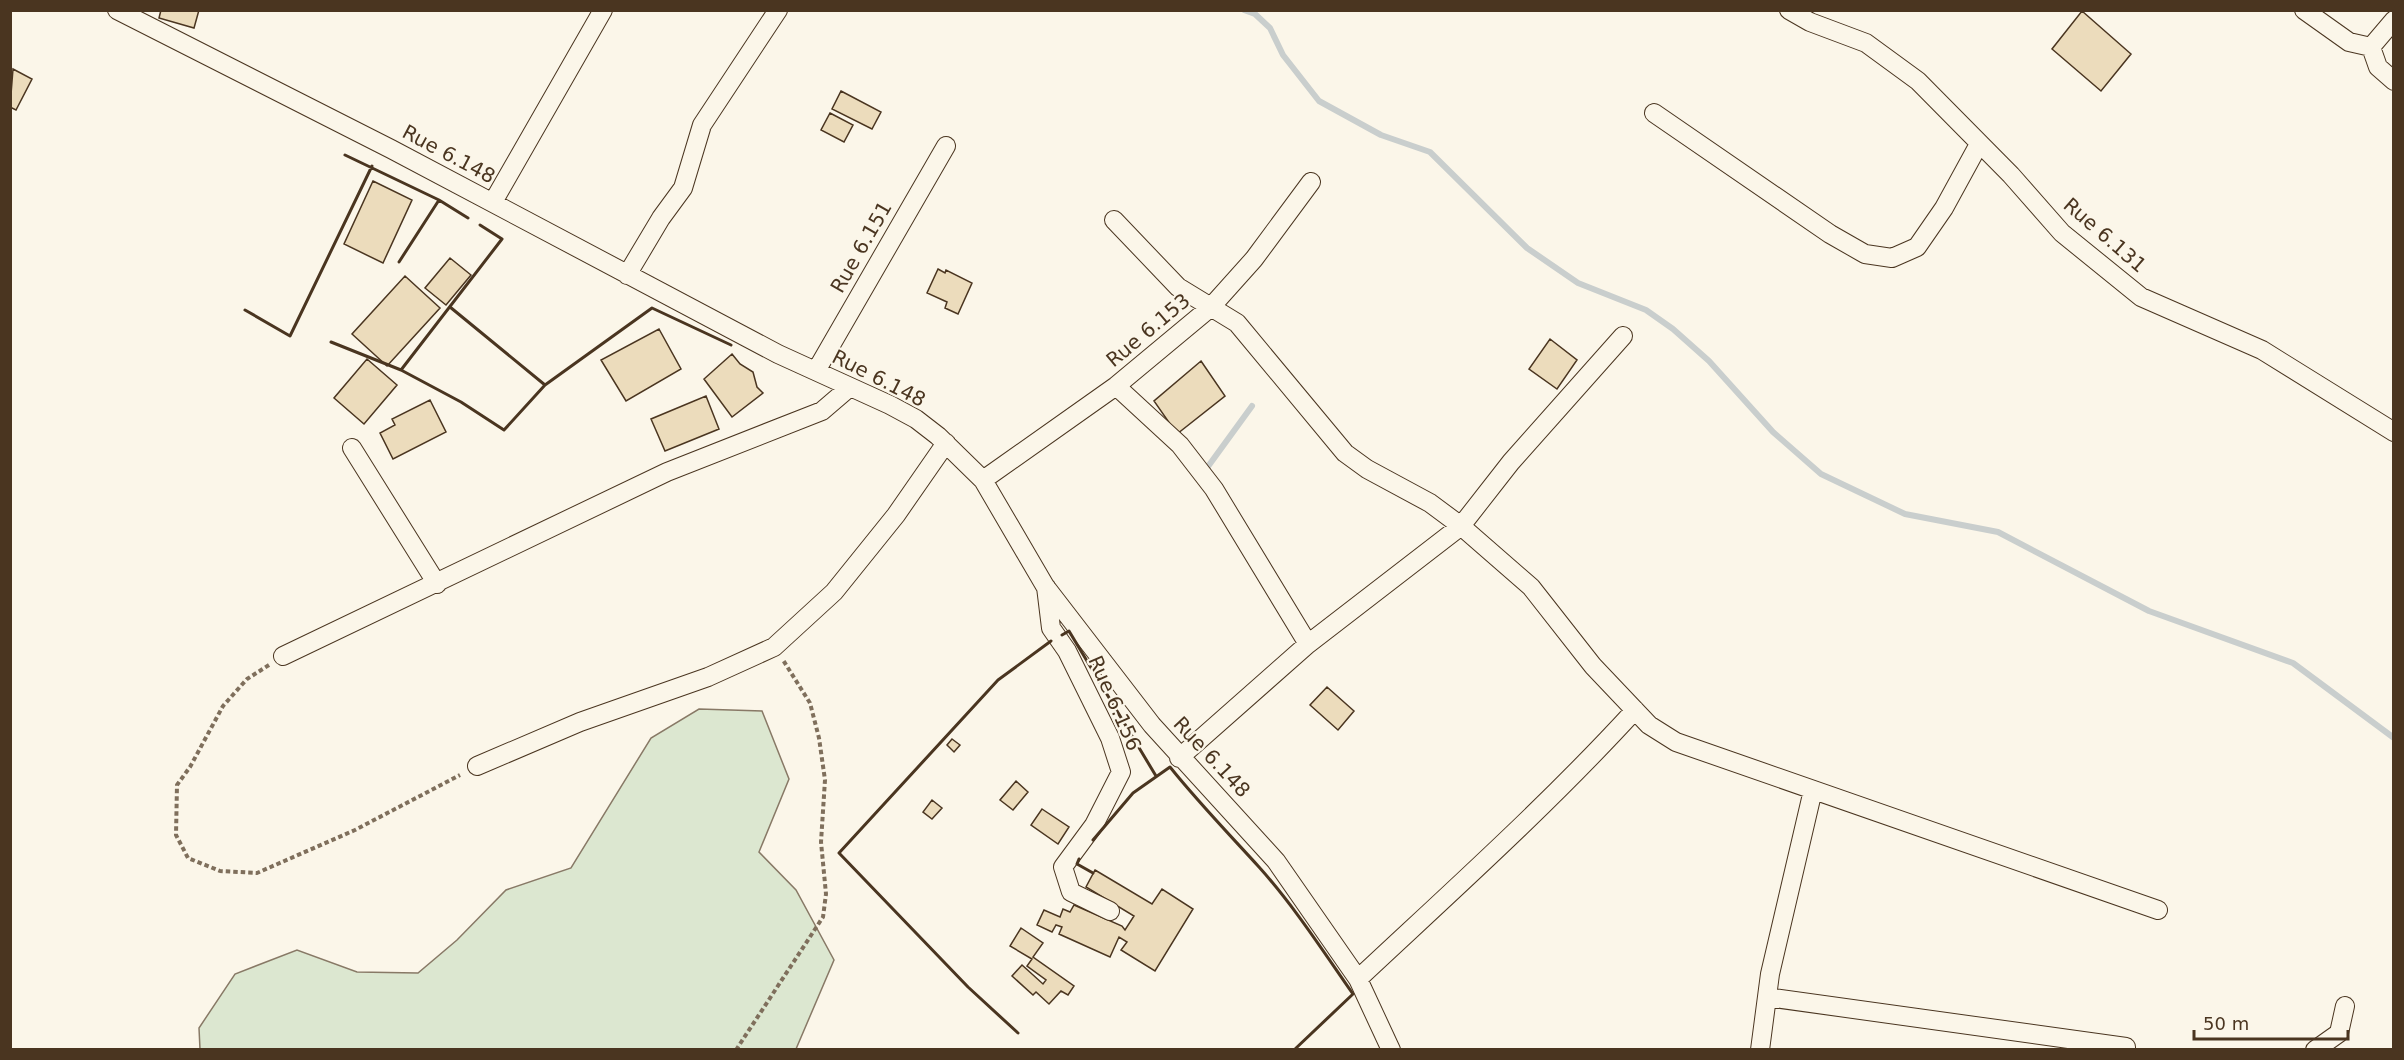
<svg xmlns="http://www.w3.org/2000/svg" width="2404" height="1060" viewBox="0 0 2404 1060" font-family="'DejaVu Sans',sans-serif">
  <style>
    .green { fill: #dce7d0; stroke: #887966; stroke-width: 1.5 }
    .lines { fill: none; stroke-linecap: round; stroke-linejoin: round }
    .stream { stroke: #c9cecd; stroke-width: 6 }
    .building { fill: #ecdcbc; stroke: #4a3520; stroke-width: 1.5 }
    .street-casing { stroke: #4a3520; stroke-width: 20 }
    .path { stroke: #7f6f5c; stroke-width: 4; stroke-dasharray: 4.5 3; stroke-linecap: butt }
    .street { stroke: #fbf6e9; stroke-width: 18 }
    .wall { stroke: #4a3520; stroke-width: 3 }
    .labels { text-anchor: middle; stroke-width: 4.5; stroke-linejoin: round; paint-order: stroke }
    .street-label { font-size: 20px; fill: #4a3520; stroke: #fbf6e9 }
  </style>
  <rect width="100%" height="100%" fill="#fbf6e9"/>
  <!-- green -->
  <path class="green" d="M699,709L762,711L789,779L759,852L796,890L834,960L796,1049H200L199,1028L235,974L297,950L357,972L418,973L457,940L506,890L571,868L651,738Z"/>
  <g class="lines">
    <!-- stream -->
    <path class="stream" d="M1244,10L1255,14L1270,28L1283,55L1319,101L1381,135L1430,152L1527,248L1578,283L1646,310L1673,329L1709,361L1773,432L1821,474L1905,514L1998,532L2149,611L2293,663L2394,738
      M1204,472L1252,406"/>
  </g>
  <!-- building -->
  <path class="building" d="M161,10H199L194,28L159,18Z
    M2082,11L2131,54L2101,91L2052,49Z
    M13,69L32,79L16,110L10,107Z
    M841,91L881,112L872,129L832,109Z
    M830,113L853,125L844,142L821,130Z
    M373,181L412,200L383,263L344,244Z
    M450,258L471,275L446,305L425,288Z
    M938,269L945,273L946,270L972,283L958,314L945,308L947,302L927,293Z
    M405,276L440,308L387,366L352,334Z
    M659,329L681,369L626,401L601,360Z
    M1550,339L1577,360L1557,389L1529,369Z
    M732,354L740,364L753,372L757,387L763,393L732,417L704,379Z
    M367,359L397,385L364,424L334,398Z
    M1201,361L1225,396L1177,434L1154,401Z
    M706,396L719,429L665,451L651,419Z
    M430,400L446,432L393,459L380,433L395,425L392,419Z
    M1327,687L1354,711L1338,730L1310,705Z
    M952,739L960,745L954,752L947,745Z
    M1016,781L1028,792L1013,810L1000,800Z
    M932,800L942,808L932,819L923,812Z
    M1042,809L1069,827L1058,844L1031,825Z
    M1095,870L1152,904L1162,889L1193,909L1155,971L1121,950L1127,942L1119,937L1110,957L1059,934L1062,927L1056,925L1052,932L1037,925L1044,910L1060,917L1063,909L1070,912L1074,905L1122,926L1125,930L1134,916L1086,887Z
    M1021,928L1043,943L1033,957L1074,986L1068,995L1061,991L1049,1004L1036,992L1033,995L1012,976L1022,965L1043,984L1046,980L1027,966L1032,959L1010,946Z"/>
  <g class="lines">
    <!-- street casing -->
    <g class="street-casing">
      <path id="street" d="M117,10L391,149L778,354L890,405L916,419L938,436L983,480L1045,586L1152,725L1276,861L1358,979L1391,1050
        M1789,10L1810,22L1866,43L1918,81L2011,175L2062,233L2141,297L2262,350L2394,432
        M2304,10L2349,42L2371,47L2394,20
        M2371,47L2378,67L2394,81
        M1654,113L1830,234L1865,254L1892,258L1917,247L1944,208L1979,144
        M493,202L603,10
        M1114,220L1178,287L1237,323L1345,453L1367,469L1430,503L1461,526L1531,587L1593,666L1649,725L1676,742L2158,910
        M627,275L661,218L683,188L702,125L778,10
        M816,371L946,146
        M1116,386L1180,445L1214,489L1308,644
        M352,448L437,584
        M983,480L1116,386L1211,307L1254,259L1311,182
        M1046,587L1051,628L1067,651L1110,738L1121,772L1094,825L1063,867L1071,892L1110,911
        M283,656L667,472L822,411L850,387
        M1179,758L1308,644L1461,526L1511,462L1623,336
        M477,766L580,722L708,677L774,647L834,592L896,515L946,443
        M1358,979C1452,891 1548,805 1635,710
        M1767,997L2126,1047
        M1760,1050L1770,974L1813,790
        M2315,1050L2339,1033L2345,1006"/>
    </g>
    <!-- path -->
    <path class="path" d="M269,665L247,679L223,706L190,767L177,785L176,835L188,858L220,871L257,873L355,830L460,775
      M736,1050L823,917L826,894L821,842L825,780L819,738L810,703L783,660"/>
    <!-- street -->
    <use href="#street" class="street"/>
    <!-- wall -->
    <path class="wall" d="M345,155L439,200L468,218
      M399,262L439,200
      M450,307L545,385
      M245,310L290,336L372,166
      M331,342L401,370L502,239L480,225
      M401,370L461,402L504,430L545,385L652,308L731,345
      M1062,635L1069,631L1156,776
      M1093,840L1133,793L1170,767C1198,802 1229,834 1259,867C1294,906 1323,951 1353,994L1294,1050
      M1079,859L1077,864L1093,873
      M1018,1033L968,987L839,853L998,680L1051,641"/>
  </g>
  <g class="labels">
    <!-- street labels -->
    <g class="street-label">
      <text transform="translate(449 154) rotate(28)" y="7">Rue 6.148</text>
      <text transform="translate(2105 235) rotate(41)" y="7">Rue 6.131</text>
      <text transform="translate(861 247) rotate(-60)" y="7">Rue 6.151</text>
      <text transform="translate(1148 330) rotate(-40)" y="7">Rue 6.153</text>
      <text transform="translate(879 378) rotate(27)" y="7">Rue 6.148</text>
      <text transform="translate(1115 703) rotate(66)" y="7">Rue 6.156</text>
      <text transform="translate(1212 757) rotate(47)" y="7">Rue 6.148</text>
    </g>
  </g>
  <!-- border -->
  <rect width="2404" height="1060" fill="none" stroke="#4a3520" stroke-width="24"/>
  <!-- scale -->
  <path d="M2194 1030v9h154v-9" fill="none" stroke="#4a3520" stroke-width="3"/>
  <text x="2203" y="1030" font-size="18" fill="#4a3520" stroke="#fbf6e9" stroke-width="4.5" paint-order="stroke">50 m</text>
</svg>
